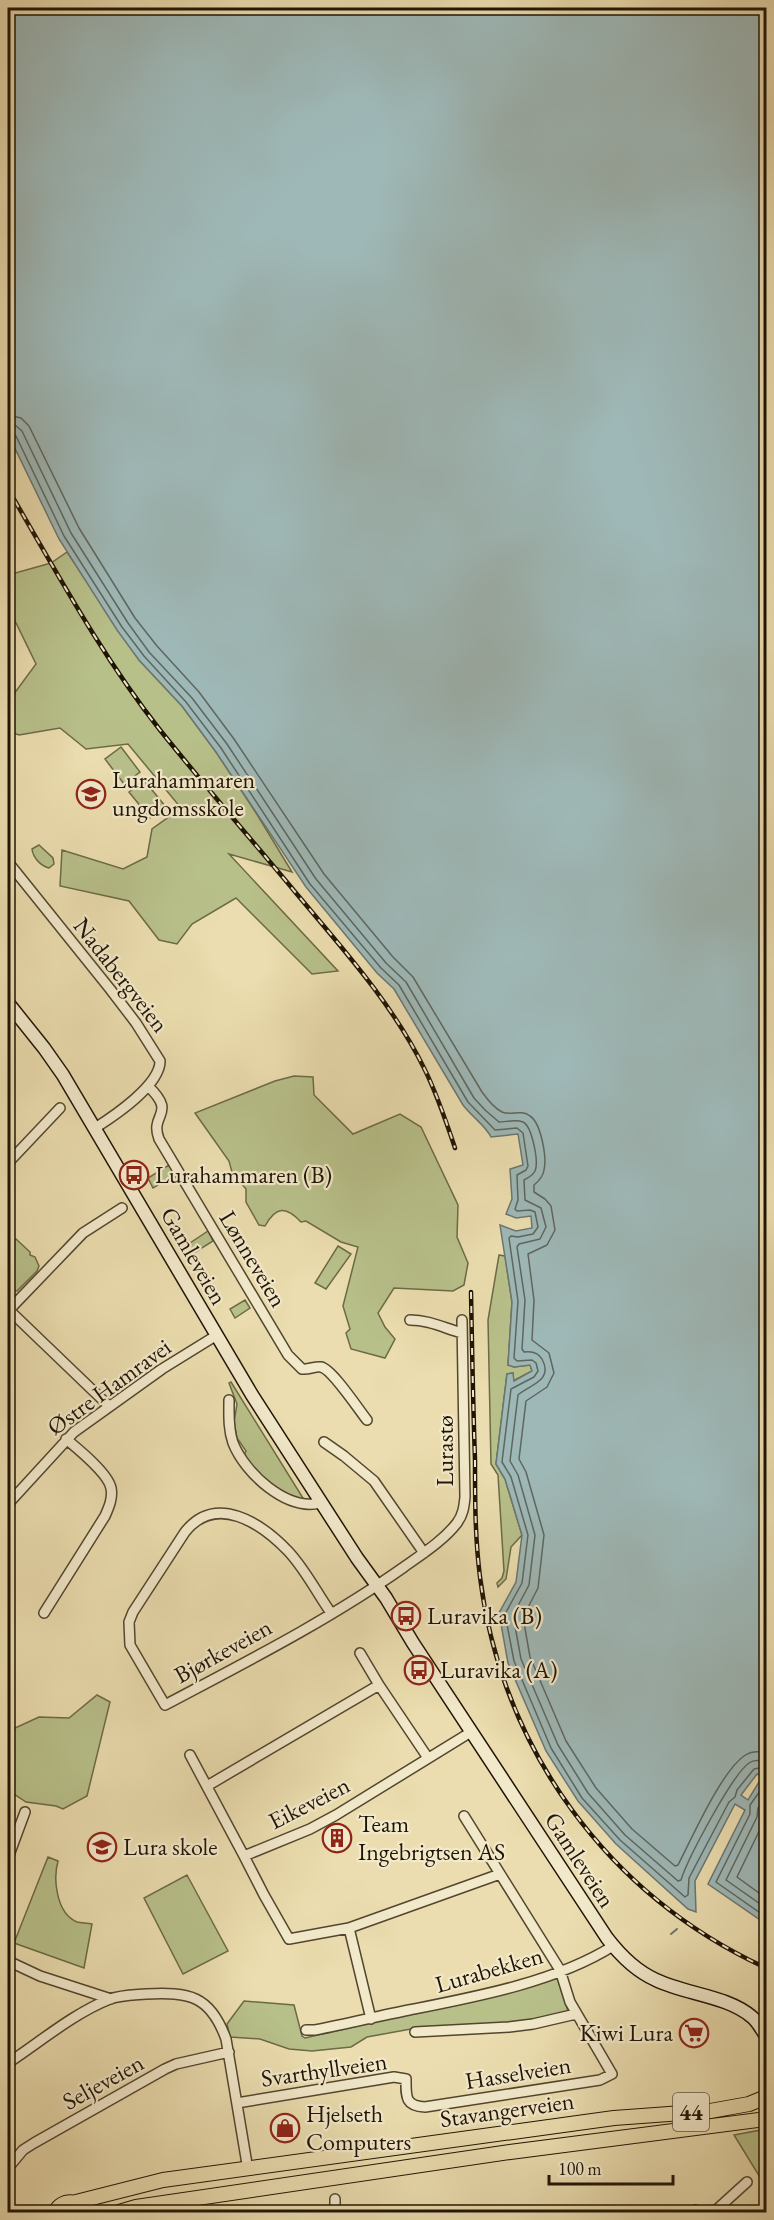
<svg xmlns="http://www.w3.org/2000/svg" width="774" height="2220" viewBox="0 0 774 2220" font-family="'EB Garamond',serif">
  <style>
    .green { fill: #b8c08a; stroke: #6c6a47; stroke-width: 1.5 }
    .water { fill: #9eb8b7; stroke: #6b766f; stroke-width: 1.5 }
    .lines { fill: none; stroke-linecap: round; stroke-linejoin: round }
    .shore { stroke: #5e665e; stroke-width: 1.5 }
    .stream { stroke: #6b766f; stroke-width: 2 }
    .street-casing { stroke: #52462f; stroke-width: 12 }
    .secondary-casing { stroke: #1f1404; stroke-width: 15 }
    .primary-casing { stroke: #1f1404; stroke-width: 16 }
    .street { stroke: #f2e9cb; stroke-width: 9 }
    .secondary { stroke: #f2e9cb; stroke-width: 12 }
    .primary { stroke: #ebddaf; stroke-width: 14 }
    .rail-casing { stroke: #1f1404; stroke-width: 4.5 }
    .rail { stroke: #f2e9cb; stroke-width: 2; stroke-dasharray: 7; stroke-linecap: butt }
    .labels { text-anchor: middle; stroke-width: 4.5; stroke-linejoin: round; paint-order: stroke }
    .shield { fill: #f2e9cb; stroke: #5e5440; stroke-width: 1.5 }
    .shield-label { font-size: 22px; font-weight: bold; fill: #1f1404 }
    .poi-label { font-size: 24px; fill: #1f1404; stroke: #f2e9cb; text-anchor: start }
    .street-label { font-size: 24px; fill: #1f1404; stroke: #f2e9cb }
  </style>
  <rect width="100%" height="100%" fill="#ebddaf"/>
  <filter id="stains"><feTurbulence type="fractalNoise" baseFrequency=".00333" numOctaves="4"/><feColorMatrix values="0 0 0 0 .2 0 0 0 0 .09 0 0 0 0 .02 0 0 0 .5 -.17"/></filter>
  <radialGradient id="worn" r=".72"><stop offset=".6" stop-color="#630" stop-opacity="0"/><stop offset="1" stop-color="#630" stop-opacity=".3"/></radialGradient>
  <!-- green -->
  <path class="green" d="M67,552L139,660L182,706L216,752L258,816L292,872L229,854L338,971L312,974L236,898L192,924L177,944L159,940L129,901L60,886L62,850L123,869L147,857L152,829L181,808L128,744L86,749L60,728L19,735L8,731V702L36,664L16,623L8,612V575L51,563Z
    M121,747L140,772L124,784L105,759Z
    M144,780L165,806L150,818L129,792Z
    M39,845L53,858L54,864L49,868C41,866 33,858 32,849Z
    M294,1076L313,1077L314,1095L353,1134L400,1114L421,1127L458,1205L457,1237L468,1263L464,1285L453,1291L394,1288L378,1313L385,1327L395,1339L385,1358L351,1349L346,1333L350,1329L343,1306L358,1247L341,1242L306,1221L301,1222C286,1206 276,1206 265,1226L259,1225L246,1202V1189L232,1172L229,1161L195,1113L275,1081Z
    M169,1165L175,1175L153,1188L148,1178Z
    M208,1231L213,1241L186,1258L181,1249Z
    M16,1239L30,1252V1255L35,1257L39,1266L37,1271L17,1291L8,1290V1248Z
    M338,1246L351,1254L326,1289L315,1283Z
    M499,1255L505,1256L512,1302L508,1365L514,1367L530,1365L532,1371L513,1381V1373L507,1374L496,1464L505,1479L522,1535L511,1547L506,1579L498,1587L497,1583L502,1578L504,1571L498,1475L491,1464L488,1320Z
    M245,1300L250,1308L235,1318L230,1309Z
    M231,1382L306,1503C280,1495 259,1478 244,1455L246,1451L237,1438L234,1422L237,1404L229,1383Z
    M97,1695L110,1702L87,1796L63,1809L56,1806L26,1802L8,1790V1753L15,1728L39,1717L69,1718Z
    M48,1857L58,1861C53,1879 56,1913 77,1922C81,1923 87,1923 92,1924L84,1968L14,1943Z
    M187,1875L228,1951L183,1974L144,1898Z
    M557,1977L568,2011L523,2023L411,2029L367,2037L351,2047L312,2051L289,2049L260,2039L230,2037L227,2024L244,2001L294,2005L302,2036L305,2038L484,1997Z
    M766,2129V2187L734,2135Z"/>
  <!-- water -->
  <path class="water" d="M8,8H766V1778L757,1774L741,1795L748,1800L759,1782L766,1786V1924L708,1884L745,1810L735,1804L695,1881L696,1912L688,1909L616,1844L578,1801L546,1751L508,1663L499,1613L516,1582L522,1535L505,1479L496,1464L507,1374L513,1373L514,1381L532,1371L530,1365L514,1367L508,1365L512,1302L500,1225L516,1231L532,1228L531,1216L516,1218L506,1214L512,1199L510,1169L523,1165L518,1134L491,1137C485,1125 472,1117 463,1105L394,989L377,973L306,887L216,752L182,706L139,660L117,630L59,539L8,434Z"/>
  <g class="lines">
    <!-- shore -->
    <path class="shore" d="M8,415L21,418L29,426L79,528L135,618L157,646L199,692L234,739L324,874L393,957L413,977L482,1092C487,1099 494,1108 502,1112C511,1116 521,1109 530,1116C541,1123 547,1157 544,1170C543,1177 539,1181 534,1185V1192L545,1199L551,1206L555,1230L547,1245L528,1254L534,1300L532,1340L549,1353L554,1373L547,1387L526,1401L519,1459L526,1472L544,1535L538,1588L523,1617L530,1657L566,1741L596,1788L632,1829L675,1866L678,1865C692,1838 721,1772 744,1756C751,1751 759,1751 766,1753
      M8,424L15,425L22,431L71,533L128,623L149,652L192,698L227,744L316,879L386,963L406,982L474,1098L485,1110L499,1122C506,1122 516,1119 523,1122C532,1126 539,1162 535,1171C533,1175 528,1178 524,1180L525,1200L541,1208L546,1227L540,1239L519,1244L517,1247L525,1300L522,1349L524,1352C531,1351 538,1352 542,1359C554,1381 529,1385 518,1395L510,1461L518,1475L535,1535L529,1585L513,1615L521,1659L558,1745L588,1793L625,1835L678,1881L681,1880C688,1858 732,1775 749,1763C755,1759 760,1760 766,1763
      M8,432L16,436L64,536L122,627L144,656L186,702L221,748L310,884L381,968L399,985L468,1102L495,1130L517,1128L523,1133L528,1166L526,1170L517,1175L518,1200L515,1209L517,1211L530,1210L535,1212L538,1227L533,1234L518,1237L511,1236L509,1238L518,1301L514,1358L517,1361L532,1360L536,1363L538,1371L534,1377L511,1389L502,1462L511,1477L528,1535L522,1583L505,1614L514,1661L551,1748L582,1798L620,1840L685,1897L688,1895L689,1878L729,1802L735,1797L737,1790L754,1769L759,1768L766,1771
      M766,1791H760L750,1805V1814L716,1882L766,1917
      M766,1798L758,1808L757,1817L726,1880L766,1908
      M766,1817L737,1877L766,1898"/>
    <!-- stream -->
    <path class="stream" d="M671,1934L677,1929"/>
    <!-- street casing -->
    <g class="street-casing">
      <path id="street" d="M8,862L110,989L136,1023L160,1061C160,1085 114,1116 95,1128
        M148,1086C178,1115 149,1113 159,1139L288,1355L302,1369C309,1370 315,1366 321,1367C332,1369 359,1410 367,1420
        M8,1163L60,1108
        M8,1309L109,1406
        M9,1310L83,1233L122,1208
        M410,1320C429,1320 444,1328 462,1333
        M229,1400C229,1414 228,1429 233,1443C245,1473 286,1511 320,1503
        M324,1442L344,1456L374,1481L424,1553
        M8,1504L74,1432L162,1369L217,1335
        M44,1613L105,1516C109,1507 113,1498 111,1488C108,1473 78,1449 66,1439
        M331,1613C317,1593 305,1569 288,1551C261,1523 216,1493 185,1532L133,1612L129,1622L130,1645L165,1705C246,1662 329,1620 404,1567C422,1554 443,1541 457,1523C463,1515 464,1507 465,1497L462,1320
        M360,1653L379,1685
        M471,1732L336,1815L310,1829L244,1856L264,1895L289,1939L349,1928L500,1874
        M190,1755L244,1856
        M207,1786L379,1685L428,1758
        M8,1858L25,1812
        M349,1928L371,2019
        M8,1961L40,1976L111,1999
        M306,2030H315C347,2024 378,2016 409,2010C475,1997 556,1982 613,1946
        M415,2032L509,2027L533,2024L576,2014
        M8,2063C40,2042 74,2013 110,1999C121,1995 134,1995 146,1994C189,1992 210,1995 226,2039L248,2170
        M237,2103L394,2077L406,2079C406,2097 405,2106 425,2107L600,2080L612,2074L570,2002L560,1970L464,1816
        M8,2168L23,2150L34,2143L165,2069L176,2064L229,2052
        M335,2199V2212
        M695,2210L696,2212
        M714,2212L747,2182"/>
    </g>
    <!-- secondary casing -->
    <g class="secondary-casing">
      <path id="secondary" d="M8,1003L44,1048L63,1075L252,1395L357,1558L386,1598L413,1643L607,1938C620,1955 636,1971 656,1980C685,1994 728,1996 752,2017C758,2022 762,2030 766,2036"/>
    </g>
    <!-- primary casing -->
    <g class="primary-casing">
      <path id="primary" d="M76,2202L163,2180L614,2118L710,2111L749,2104L766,2097
        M55,2212C63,2199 78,2199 86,2212
        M119,2212L136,2207L510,2152L766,2119"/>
    </g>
    <!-- street -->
    <use href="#street" class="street"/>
    <!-- secondary -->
    <use href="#secondary" class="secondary"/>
    <!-- primary -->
    <use href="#primary" class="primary"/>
    <!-- rail casing -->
    <g class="rail-casing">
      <path id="rail" d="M8,489C56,571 101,655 160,730C204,785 251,839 296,893C342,948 392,1003 424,1068C437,1094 446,1121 455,1148
        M471,1292C472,1348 473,1404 475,1460C475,1499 475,1538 480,1577C502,1750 608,1895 766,1968"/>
    </g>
    <!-- rail -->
    <use href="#rail" class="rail"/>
  </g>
  <!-- icons -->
  <defs>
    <g id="school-ring" transform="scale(1.5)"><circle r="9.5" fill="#f2e9cb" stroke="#8f2418" stroke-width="1.5"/><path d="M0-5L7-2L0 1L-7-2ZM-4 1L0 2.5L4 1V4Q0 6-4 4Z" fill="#8f2418"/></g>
    <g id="bus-ring" transform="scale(1.5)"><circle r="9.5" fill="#f2e9cb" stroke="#8f2418" stroke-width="1.5"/><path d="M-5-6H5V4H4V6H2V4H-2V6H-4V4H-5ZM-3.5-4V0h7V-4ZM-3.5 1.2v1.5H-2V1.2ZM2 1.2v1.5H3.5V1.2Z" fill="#8f2418"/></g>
    <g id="building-ring" transform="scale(1.5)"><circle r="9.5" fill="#f2e9cb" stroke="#8f2418" stroke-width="1.5"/><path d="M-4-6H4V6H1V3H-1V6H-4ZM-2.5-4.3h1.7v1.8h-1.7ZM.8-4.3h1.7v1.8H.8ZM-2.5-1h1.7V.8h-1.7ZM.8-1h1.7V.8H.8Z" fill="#8f2418"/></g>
    <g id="supermarket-ring" transform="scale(1.5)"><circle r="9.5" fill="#f2e9cb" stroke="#8f2418" stroke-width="1.5"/><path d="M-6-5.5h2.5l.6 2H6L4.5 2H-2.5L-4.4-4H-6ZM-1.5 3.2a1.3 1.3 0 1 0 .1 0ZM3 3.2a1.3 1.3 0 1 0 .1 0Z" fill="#8f2418"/></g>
    <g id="shop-ring" transform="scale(1.5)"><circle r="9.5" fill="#f2e9cb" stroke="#8f2418" stroke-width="1.5"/><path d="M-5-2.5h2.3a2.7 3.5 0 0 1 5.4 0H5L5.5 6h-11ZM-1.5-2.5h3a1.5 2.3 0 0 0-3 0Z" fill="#8f2418"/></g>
  </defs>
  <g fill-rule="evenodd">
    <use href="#school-ring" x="91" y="794"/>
    <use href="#bus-ring" x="134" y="1175"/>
    <use href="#bus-ring" x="406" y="1616"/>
    <use href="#bus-ring" x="419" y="1670"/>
    <use href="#building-ring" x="337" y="1838"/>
    <use href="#school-ring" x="102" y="1847"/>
    <use href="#supermarket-ring" x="694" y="2033"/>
    <use href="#shop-ring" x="285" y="2128"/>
  </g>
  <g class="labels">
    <!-- shield labels -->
    <rect class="shield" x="673" y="2093" width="36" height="38" rx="4.5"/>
    <g class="shield-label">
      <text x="691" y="2120">44</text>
    </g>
    <!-- poi labels -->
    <g class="poi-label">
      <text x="112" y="788">Lurahammaren<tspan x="112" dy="28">ungdomsskole</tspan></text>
      <text x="155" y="1183">Lurahammaren (B)</text>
      <text x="427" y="1624">Luravika (B)</text>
      <text x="440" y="1678">Luravika (A)</text>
      <text x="358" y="1832">Team<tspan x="358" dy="28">Ingebrigtsen AS</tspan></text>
      <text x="123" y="1855">Lura skole</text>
      <text x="673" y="2041" text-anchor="end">Kiwi Lura</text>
      <text x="306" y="2122">Hjelseth<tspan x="306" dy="28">Computers</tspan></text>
    </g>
    <!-- street labels -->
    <g class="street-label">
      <text transform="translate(121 975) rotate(52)" y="8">Nadabergveien</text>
      <text transform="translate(194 1256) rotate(60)" y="8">Gamleveien</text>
      <text transform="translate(253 1259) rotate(59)" y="8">Lønneveien</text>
      <text transform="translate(109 1387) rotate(-36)" y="8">Østre Hamravei</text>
      <text transform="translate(445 1451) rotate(-90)" y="8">Lurastø</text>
      <text transform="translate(223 1651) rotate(-29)" y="8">Bjørkeveien</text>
      <text transform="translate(309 1803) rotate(-27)" y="8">Eikeveien</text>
      <text transform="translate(580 1860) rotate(57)" y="8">Gamleveien</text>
      <text transform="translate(489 1970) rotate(-16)" y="8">Lurabekken</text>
      <text transform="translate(324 2070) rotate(-8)" y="8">Svarthyllveien</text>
      <text transform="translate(518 2073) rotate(-9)" y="8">Hasselveien</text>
      <text transform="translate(103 2082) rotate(-29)" y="8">Seljeveien</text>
      <text transform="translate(507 2110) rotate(-8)" y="8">Stavangerveien</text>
    </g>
  </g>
  <!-- margin -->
  <rect width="774" height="2220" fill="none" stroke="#ebddaf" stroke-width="30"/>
  <rect x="9" y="9" width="756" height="2202" fill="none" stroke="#1f1404" stroke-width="3"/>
  <rect x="15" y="15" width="744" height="2190" fill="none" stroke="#1f1404" stroke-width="1.5"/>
  <!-- scale -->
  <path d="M549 2175v9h124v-9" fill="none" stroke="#1f1404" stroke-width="3"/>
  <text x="558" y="2175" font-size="18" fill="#1f1404" stroke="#f2e9cb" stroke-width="4.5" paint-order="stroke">100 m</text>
  <rect width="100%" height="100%" filter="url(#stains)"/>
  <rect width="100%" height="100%" fill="url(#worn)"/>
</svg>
